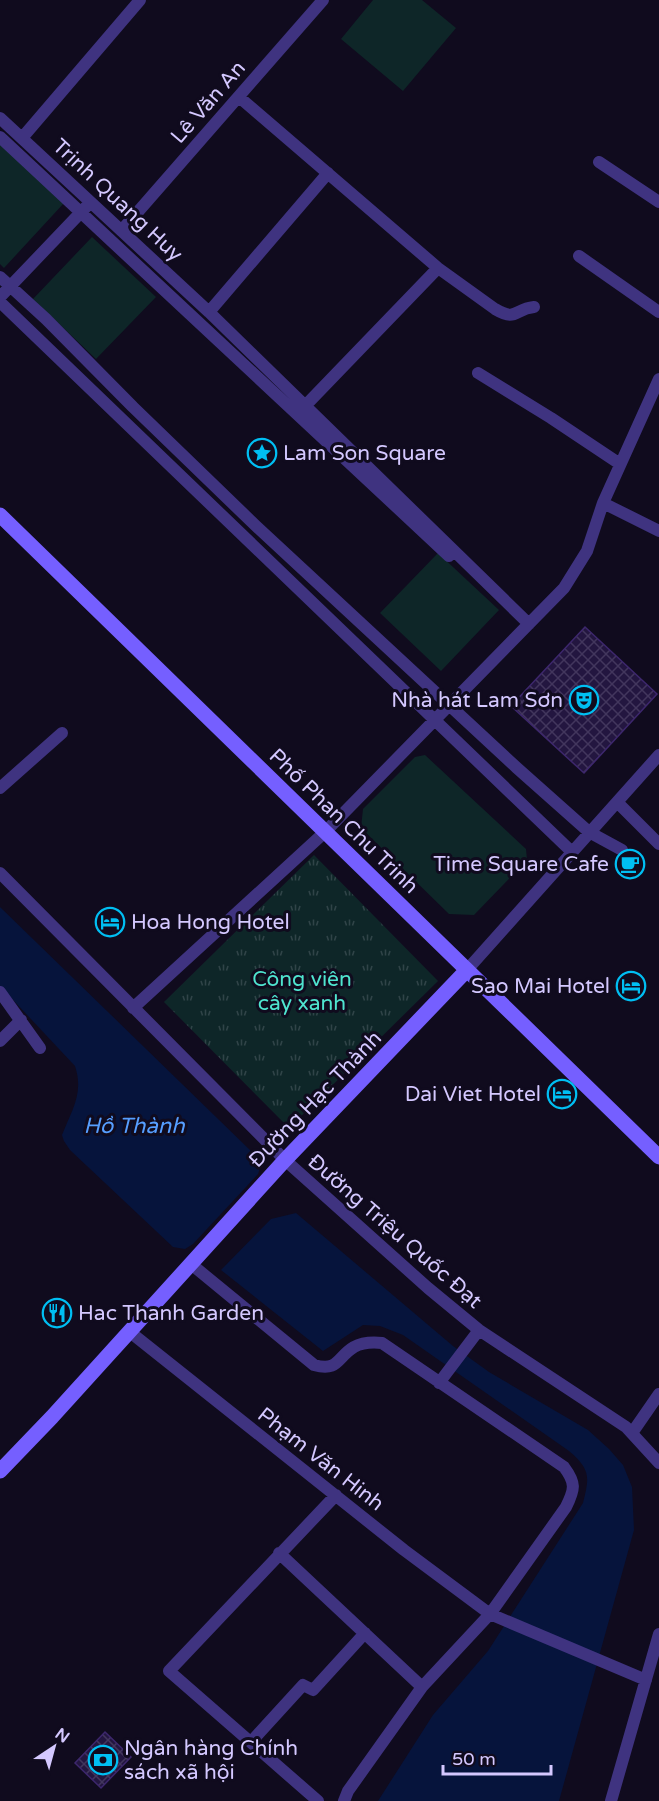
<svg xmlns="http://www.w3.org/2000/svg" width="659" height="1801" viewBox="0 0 659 1801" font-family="'Varela Round',sans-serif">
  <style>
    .grass { fill: url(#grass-tufts) }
    .garden { fill: #0e2628 }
    .water { fill: #06143c }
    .building { fill: url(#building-cross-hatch); stroke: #3d276d; stroke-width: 1.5 }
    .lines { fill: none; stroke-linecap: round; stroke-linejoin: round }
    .street { stroke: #3f3380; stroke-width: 12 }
    .secondary { stroke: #755fff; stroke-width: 15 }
    .labels { text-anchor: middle; stroke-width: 6; stroke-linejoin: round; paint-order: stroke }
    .street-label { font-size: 21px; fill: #d4c8ff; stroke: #100b1e }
    .poi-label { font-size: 21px; fill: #d4c8ff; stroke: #100b1e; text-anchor: start }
    .park-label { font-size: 21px; fill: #4fe4cf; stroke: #100b1e }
    .water-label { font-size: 22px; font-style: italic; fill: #569eff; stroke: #100b1e }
  </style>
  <defs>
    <pattern id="grass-tufts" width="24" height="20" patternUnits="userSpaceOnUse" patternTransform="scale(1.5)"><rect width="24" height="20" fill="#0e2628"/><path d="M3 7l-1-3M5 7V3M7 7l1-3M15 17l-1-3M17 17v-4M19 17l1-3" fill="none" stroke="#304448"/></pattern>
    <pattern id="building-cross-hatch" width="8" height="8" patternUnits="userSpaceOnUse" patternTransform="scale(1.5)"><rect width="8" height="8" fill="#231640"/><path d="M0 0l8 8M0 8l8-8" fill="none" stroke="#42365d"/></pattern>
  </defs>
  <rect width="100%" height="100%" fill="#100b1e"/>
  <!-- grass -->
  <path class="grass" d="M314,855L438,981L289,1128L164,1002Z"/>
  <!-- garden -->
  <path class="garden" d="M373,0H422L456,28L403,91L341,39Z
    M0,143L64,203L4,268L0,264Z
    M92,237L156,297L96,359L33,299Z
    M438,553L499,610L441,671L380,613Z
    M425,755L526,849L527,860L474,915L449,914L361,828L363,809L415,757Z"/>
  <!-- water -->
  <path class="water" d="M0,907L252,1152L261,1165L258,1174L193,1244L185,1249L173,1247L70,1150L64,1141L62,1135C72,1110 84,1093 75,1066L0,986Z
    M296,1213L453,1346L489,1372L588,1430L609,1449L623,1465L632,1487L634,1530L559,1801H378L433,1715L488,1651L583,1503C590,1476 590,1469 569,1451L403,1335L380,1326L363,1325L323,1351L221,1270L271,1219Z"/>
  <!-- building -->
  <path class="building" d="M585,627L657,694L584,773L511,706Z
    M105,1732L131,1757L101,1788L75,1763Z"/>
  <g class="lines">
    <!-- street -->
    <path class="street" d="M239,97L438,268L495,309C517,322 514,309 534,307
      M0,118L209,312L529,624
      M0,137L449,556
      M22,138L140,0
      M599,162L659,202
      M122,230L323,0
      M579,256L659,312
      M0,277L46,319L133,407L256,526L517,768L589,832L622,850
      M0,297L86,207
      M0,302L572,852
      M209,312L328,173
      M478,373L551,418L620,464
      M305,406L438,268
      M603,503L659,531
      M0,788L62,733
      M617,802L659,844
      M0,873L285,1160L428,1288L479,1330L626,1427L659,1463
      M466,971L659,755
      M0,992L40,1048
      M133,1008L325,832L564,588L587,551L603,503L659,379
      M0,1041L21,1020
      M191,1264L314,1365C339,1372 337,1357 354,1347C363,1342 372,1342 382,1343L564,1467C576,1483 575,1489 566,1507L490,1614L422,1687L348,1791L344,1801
      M130,1332L404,1550L490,1614L646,1680
      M439,1383L479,1330
      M632,1433L659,1394
      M279,1553L422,1687
      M251,1742L303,1685L313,1690L365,1633
      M318,1801L169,1671L336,1495
      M611,1801L659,1634"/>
    <!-- secondary -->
    <path class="secondary" d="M0,515L659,1157
      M0,1471L52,1417L285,1160L466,971"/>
  </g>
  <!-- icons -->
  <defs>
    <g id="sight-ring" transform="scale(1.5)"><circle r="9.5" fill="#100b1e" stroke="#00bff3" stroke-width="1.5"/><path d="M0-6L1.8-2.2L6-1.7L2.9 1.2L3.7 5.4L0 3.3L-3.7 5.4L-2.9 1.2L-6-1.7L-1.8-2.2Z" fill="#00bff3"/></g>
    <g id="theatre-ring" transform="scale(1.5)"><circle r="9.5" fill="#100b1e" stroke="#00bff3" stroke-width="1.5"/><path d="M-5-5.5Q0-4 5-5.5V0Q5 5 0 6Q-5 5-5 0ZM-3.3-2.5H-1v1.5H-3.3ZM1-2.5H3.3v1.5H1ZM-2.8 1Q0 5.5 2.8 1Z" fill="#00bff3"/></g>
    <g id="cafe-ring" transform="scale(1.5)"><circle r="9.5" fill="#100b1e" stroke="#00bff3" stroke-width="1.5"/><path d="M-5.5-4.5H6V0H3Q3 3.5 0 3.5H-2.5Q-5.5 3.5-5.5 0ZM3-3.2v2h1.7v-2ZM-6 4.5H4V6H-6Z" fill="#00bff3"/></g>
    <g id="hotel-ring" transform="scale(1.5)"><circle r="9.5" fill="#100b1e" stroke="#00bff3" stroke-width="1.5"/><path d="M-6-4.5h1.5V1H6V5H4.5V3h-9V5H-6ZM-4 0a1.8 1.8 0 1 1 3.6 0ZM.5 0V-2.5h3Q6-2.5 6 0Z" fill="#00bff3"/></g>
    <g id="restaurant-ring" transform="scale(1.5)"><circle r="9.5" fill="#100b1e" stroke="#00bff3" stroke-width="1.5"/><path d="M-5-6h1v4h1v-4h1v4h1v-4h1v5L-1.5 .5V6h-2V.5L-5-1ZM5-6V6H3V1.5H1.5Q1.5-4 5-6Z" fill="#00bff3"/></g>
    <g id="bank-ring" transform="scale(1.5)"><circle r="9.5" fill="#100b1e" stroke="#00bff3" stroke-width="1.5"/><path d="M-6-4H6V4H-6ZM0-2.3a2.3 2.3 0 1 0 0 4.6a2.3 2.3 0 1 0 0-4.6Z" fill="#00bff3"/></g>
  </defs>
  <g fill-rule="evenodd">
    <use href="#sight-ring" x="262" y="453"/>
    <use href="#theatre-ring" x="584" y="700"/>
    <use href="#cafe-ring" x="630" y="864"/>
    <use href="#hotel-ring" x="110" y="922"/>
    <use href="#hotel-ring" x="631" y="986"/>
    <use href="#hotel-ring" x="562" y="1094"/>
    <use href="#restaurant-ring" x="57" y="1313"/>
    <use href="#bank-ring" x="103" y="1760"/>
  </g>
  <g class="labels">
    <!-- street labels -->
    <g class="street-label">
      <text transform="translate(208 102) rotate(-49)" y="7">Lê Văn An</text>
      <text transform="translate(118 200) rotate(43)" y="7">Trịnh Quang Huy</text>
      <text transform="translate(344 821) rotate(44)" y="7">Phố Phan Chu Trinh</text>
      <text transform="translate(315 1099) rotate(-46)" y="7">Đường Hạc Thành</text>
      <text transform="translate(395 1231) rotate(41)" y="7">Đường Triệu Quốc Đạt</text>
      <text transform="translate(321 1459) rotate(38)" y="7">Phạm Văn Hinh</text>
    </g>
    <!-- poi labels -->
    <g class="poi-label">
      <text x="283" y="460">Lam Son Square</text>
      <text x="563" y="707" text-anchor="end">Nhà hát Lam Sơn</text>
      <text x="609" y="871" text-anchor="end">Time Square Cafe</text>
      <text x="131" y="929">Hoa Hong Hotel</text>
      <text x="610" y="993" text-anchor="end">Sao Mai Hotel</text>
      <text x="541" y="1101" text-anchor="end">Dai Viet Hotel</text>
      <text x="78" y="1320">Hac Thanh Garden</text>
      <text x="124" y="1755">Ngân hàng Chính<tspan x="124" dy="24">sách xã hội</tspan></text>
    </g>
    <!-- park labels -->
    <g class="park-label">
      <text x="302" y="986">Công viên<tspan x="302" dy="24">cây xanh</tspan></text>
    </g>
    <!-- water labels -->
    <g class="water-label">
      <text x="134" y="1133">Hồ Thành</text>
    </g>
  </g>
  <!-- north arrow -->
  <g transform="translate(54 1747) rotate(36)" stroke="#100b1e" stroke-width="4.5" paint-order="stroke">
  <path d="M0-4.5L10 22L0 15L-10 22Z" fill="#d4c8ff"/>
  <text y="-9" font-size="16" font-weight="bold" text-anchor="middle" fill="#d4c8ff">N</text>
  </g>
  <!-- scale -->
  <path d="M443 1765v9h108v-9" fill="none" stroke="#d4c8ff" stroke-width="3"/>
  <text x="452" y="1765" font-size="18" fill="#d4c8ff" stroke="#100b1e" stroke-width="4.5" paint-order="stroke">50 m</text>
</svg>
